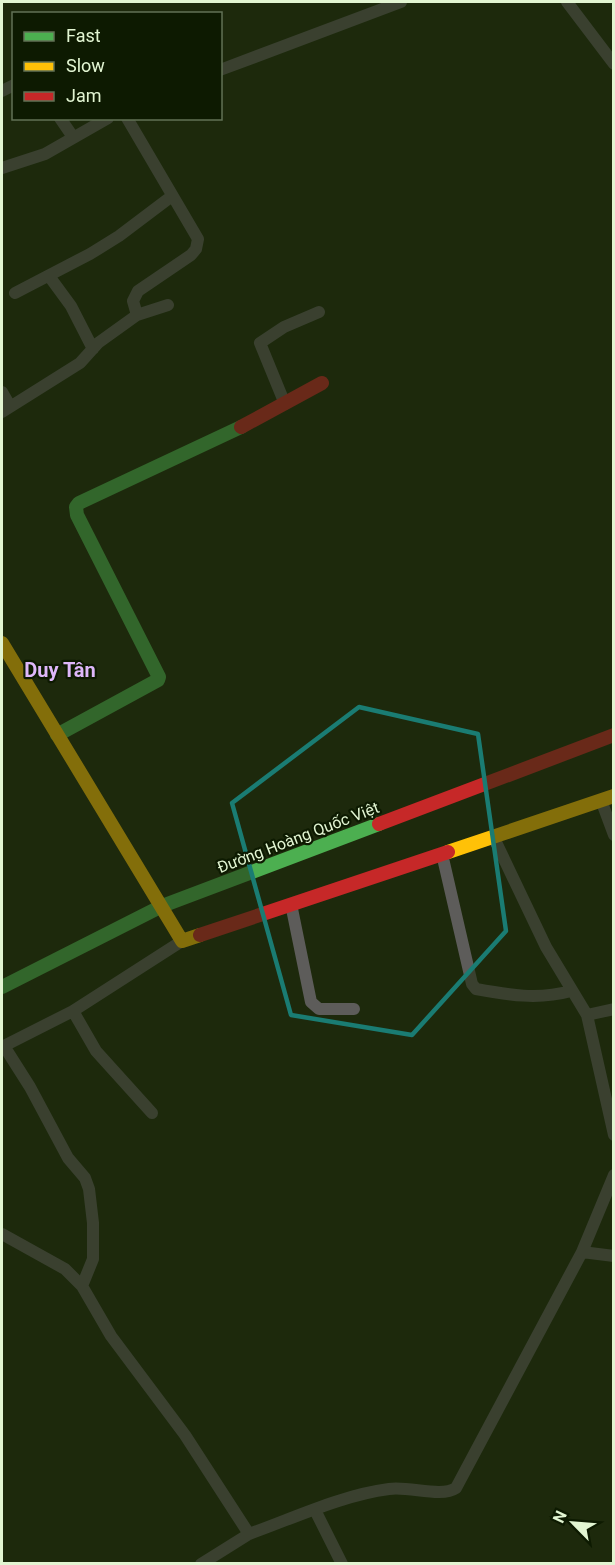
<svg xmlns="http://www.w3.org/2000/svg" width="615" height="1565" viewBox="0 0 615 1565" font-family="Roboto,sans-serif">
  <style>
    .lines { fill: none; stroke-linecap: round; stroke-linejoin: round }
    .street { stroke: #5d5c5a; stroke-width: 12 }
    .fast { stroke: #4caf50; stroke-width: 14 }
    .slow { stroke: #ffc107; stroke-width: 14 }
    .jam { stroke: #c62828; stroke-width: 14 }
    .marked { fill: none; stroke: #1a7c73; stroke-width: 4.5; stroke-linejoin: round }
    .labels { text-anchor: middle; stroke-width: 4.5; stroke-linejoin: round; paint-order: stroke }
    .street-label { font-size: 16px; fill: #e2f5d2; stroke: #0d1a01 }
    .quarter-label { font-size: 20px; font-weight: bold; fill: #deb7fa; stroke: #0d1a01 }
  </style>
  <rect width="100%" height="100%" fill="#1d290c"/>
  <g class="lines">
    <!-- street -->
    <path class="street" d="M567,2L614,64
      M220,70L401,2
      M2,91L14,85
      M60,118L73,137
      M127,118L198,239L196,249L191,255L138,291L133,301L137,315
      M2,168L45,154L108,118
      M49,276L71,306L93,349
      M15,293L90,254L119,236L172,196
      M2,392L10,406
      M285,404L260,343L284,327L319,312
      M2,412L80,363L98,343L137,315L168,305
      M601,800L614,835
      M494,838L546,947L587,1015L614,1135
      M442,854L472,984L476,989C509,995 538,1000 571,991
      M291,904L311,1002L319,1009H354
      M73,1011L96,1051L152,1113
      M587,1015L614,1009
      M4,1046L30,1087L68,1158L85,1178L89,1189L93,1223V1259L82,1286
      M2,1047L73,1011L182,941
      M2,1234L65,1269L82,1286L111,1336L185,1435L249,1534L201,1564
      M582,1252L614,1256
      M315,1510L342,1564
      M249,1534C294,1518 342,1495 389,1489C410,1486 441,1498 456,1488L582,1252L614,1175"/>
    <!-- fast -->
    <path class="fast" d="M57,735L158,680L159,677L77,515L76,507L79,503L241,427
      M2,987L162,906L379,824"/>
    <!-- slow -->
    <path class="slow" d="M2,643L182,941L200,935
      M448,852L614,796"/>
    <!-- jam -->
    <path class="jam" d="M241,427L322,383
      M379,824L614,735
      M200,935L448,852"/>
  </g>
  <!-- marked area -->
  <path d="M0 0H615V1565H0ZM359,707L478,734L506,931L412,1035L291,1015L232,803Z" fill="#1d290c" fill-opacity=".55" fill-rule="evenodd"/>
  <path class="marked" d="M359,707L478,734L506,931L412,1035L291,1015L232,803Z"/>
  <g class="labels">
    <!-- street labels -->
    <g class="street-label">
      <text transform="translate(298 837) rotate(-21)" y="6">Đường Hoàng Quốc Việt</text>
    </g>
    <!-- quarter labels -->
    <g class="quarter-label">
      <text x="60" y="677">Duy Tân</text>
    </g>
  </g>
  <!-- border -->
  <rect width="615" height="1565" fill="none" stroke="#e2f5d2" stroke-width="6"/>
  <!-- legend -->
  <rect x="12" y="12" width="210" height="108" fill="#0d1a01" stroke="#627255" stroke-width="1.5"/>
  <rect x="24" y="32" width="30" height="9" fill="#4caf50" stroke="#627255" stroke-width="1.5"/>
  <text x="66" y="42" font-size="18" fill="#e2f5d2">Fast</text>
  <rect x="24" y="62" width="30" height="9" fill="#ffc107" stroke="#627255" stroke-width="1.5"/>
  <text x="66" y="72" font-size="18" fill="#e2f5d2">Slow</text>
  <rect x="24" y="92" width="30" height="9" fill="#c62828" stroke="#627255" stroke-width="1.5"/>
  <text x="66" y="102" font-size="18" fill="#e2f5d2">Jam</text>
  <!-- north arrow -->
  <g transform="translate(573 1523) rotate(295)" stroke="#0d1a01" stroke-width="4.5" paint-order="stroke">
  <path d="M0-4.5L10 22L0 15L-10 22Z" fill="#e2f5d2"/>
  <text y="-9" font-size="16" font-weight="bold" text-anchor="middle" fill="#e2f5d2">N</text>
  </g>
</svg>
